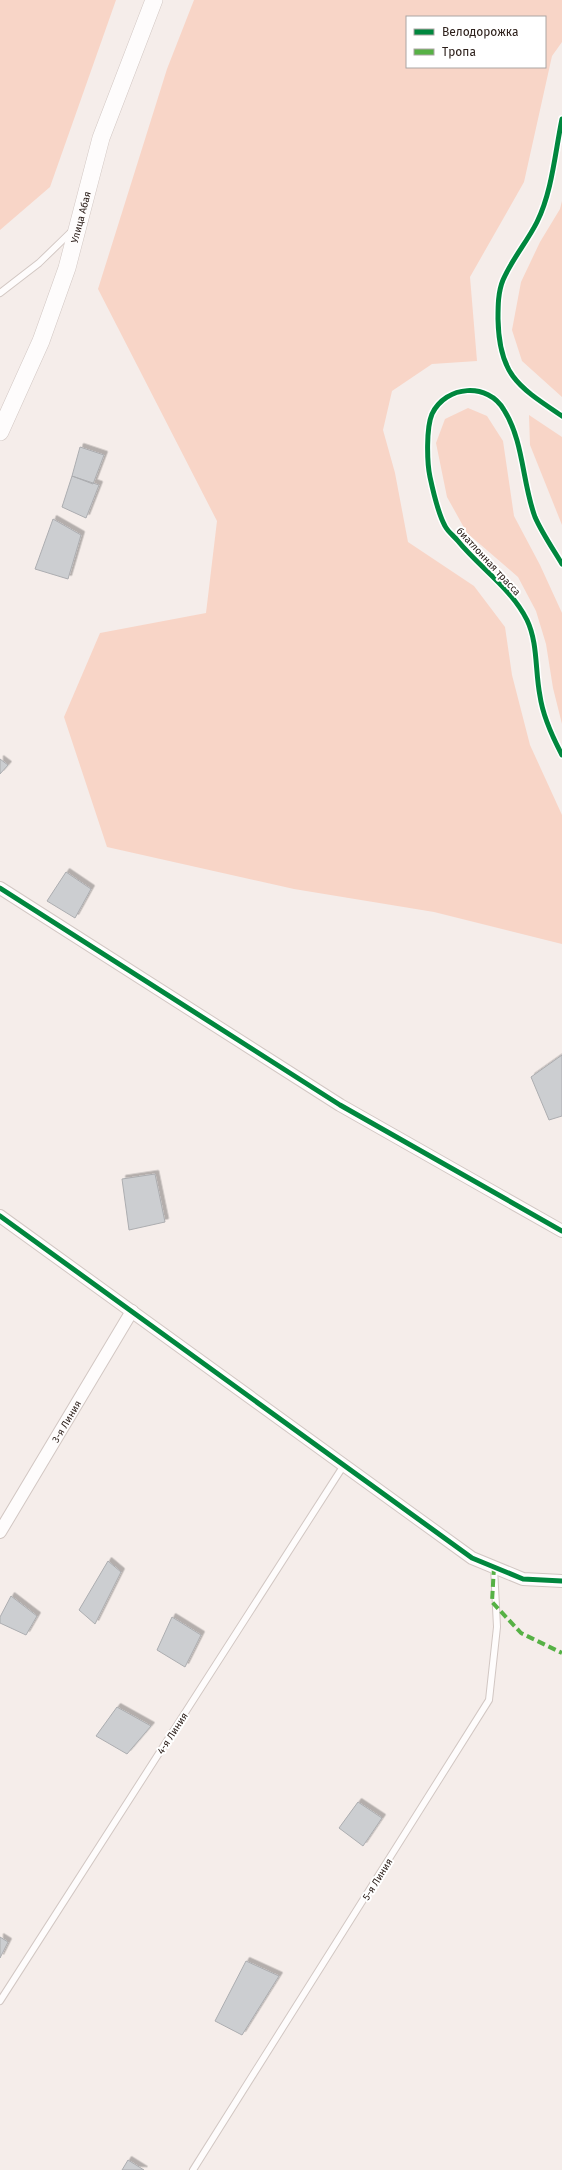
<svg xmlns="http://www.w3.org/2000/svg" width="562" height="2170" viewBox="0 0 562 2170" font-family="'Fira Sans',sans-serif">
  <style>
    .green { fill: #f8d5c7; fill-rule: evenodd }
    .building { fill: #ccced1; stroke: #acadb0; filter: url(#shadow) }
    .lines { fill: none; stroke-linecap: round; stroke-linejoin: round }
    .lane-casing { stroke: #d2c7c3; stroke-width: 8 }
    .street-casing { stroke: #d2c7c3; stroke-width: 14 }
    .secondary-casing { stroke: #d2c7c3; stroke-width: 18 }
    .lane { stroke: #fefcfc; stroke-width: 6 }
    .street { stroke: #fefcfc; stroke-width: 12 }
    .secondary { stroke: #fefcfc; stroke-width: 17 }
    .quiet { stroke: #56b145; stroke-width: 4; stroke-dasharray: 8 4; stroke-linecap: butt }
    .cycleway-casing { stroke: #fff; stroke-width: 8 }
    .cycleway { stroke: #00873e; stroke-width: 5 }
    .labels { text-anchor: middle; stroke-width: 4; stroke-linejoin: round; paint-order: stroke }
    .street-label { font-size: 10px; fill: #2d201b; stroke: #fff }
  </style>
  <defs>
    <filter id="shadow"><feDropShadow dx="3.5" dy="-3.5" stdDeviation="0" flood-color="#0004"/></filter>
  </defs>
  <rect width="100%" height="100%" fill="#f5edea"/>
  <!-- green -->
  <path class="green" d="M0,0H116L50,187L0,230Z
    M194,0H562V42L552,56L524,182L470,277L477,361L432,364L392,391L383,430L395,473L408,542L474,586L505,627L512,675L530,745L562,815V944L434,912L294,889L107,847L64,717L100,633L206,613L217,521L98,289L167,69ZM407,17H545V67H407Z
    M562,201V397L522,361L512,330L521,282L540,242L560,209Z
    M468,408L487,416L503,441L514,516L540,565L562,613V724L553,688L546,644L536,611L518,577L467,533L447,497L436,443L445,419Z
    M529,415L562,437V525L530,445Z"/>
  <!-- building -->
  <path class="building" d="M80,447L104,455L93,484L72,476Z
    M72,476L99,485L86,518L62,507Z
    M53,519L81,535L68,579L35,569Z
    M0,759L8,765L0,774Z
    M66,872L91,889L75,918L47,901Z
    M562,1055V1116L549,1120L531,1077Z
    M155,1174L165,1222L129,1230L122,1179Z
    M108,1561L121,1572L95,1624L79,1610Z
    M11,1596L37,1616L26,1635L0,1623V1617Z
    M172,1617L201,1635L185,1667L157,1650Z
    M117,1707L151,1726L127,1754L96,1736Z
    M358,1802L382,1818L363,1846L339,1828Z
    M0,1937L8,1942L0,1958Z
    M246,1961L279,1976L242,2035L215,2021Z
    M128,2160L144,2170H122Z"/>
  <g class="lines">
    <!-- lane casing -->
    <g class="lane-casing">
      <path id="lane" d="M0,293L39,263L72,231
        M0,2001L344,1465
        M193,2170L489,1700L497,1627L494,1567"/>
    </g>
    <!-- street casing -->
    <g class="street-casing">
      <g id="street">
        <path d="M0,888L340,1105L562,1231"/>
        <path d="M0,1216L472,1558L523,1579L562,1581"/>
        <path id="s1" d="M0,1532L132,1311"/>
      </g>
    </g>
    <!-- secondary casing -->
    <g class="secondary-casing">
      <g id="secondary">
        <path id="s2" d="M0,432L41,341L67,268L101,138L154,0"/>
      </g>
    </g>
    <!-- lane -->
    <use href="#lane" class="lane"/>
    <!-- street -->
    <use href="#street" class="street"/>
    <!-- secondary -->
    <use href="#secondary" class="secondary"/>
    <!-- quiet -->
    <path class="quiet" d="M494,1567L492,1602L521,1633L562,1653"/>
    <!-- cycleway casing -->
    <g class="cycleway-casing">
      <path id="cycleway" d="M562,119C555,153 552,192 537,222C527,242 512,259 503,280C498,292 498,306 498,319C499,376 519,387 562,416
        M562,564C553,549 542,533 535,517C522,482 524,442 504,410C488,382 446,385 432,414C426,428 427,463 430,477C433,491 439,515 445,526C448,532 454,536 458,541C480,568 511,588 527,620C538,643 535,671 540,696C543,717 552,736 562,755
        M0,888L340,1105L562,1231
        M0,1216L472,1558L523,1579L562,1581"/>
    </g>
    <!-- cycleway -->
    <use href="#cycleway" class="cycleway"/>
  </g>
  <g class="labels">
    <!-- street labels -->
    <g class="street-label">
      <text dy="4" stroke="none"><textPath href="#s2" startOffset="230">Улица Абая</textPath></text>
      <text transform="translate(489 561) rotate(47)" y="4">биатлонная трасса</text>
      <text dy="4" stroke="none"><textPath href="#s1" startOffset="129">3-я Линия</textPath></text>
      <text transform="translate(172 1733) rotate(-57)" y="4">4-я Линия</text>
      <text transform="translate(377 1879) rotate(-58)" y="4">5-я Линия</text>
    </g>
  </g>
  <!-- legend -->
  <rect x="406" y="16" width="140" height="52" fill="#ffffff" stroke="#aba6a4"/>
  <rect x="414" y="29" width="20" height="6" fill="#00873e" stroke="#aba6a4"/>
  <text x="442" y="36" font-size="12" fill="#2d201b">Велодорожка</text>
  <rect x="414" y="49" width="20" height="6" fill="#56b145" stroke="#aba6a4"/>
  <text x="442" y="56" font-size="12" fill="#2d201b">Тропа</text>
</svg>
